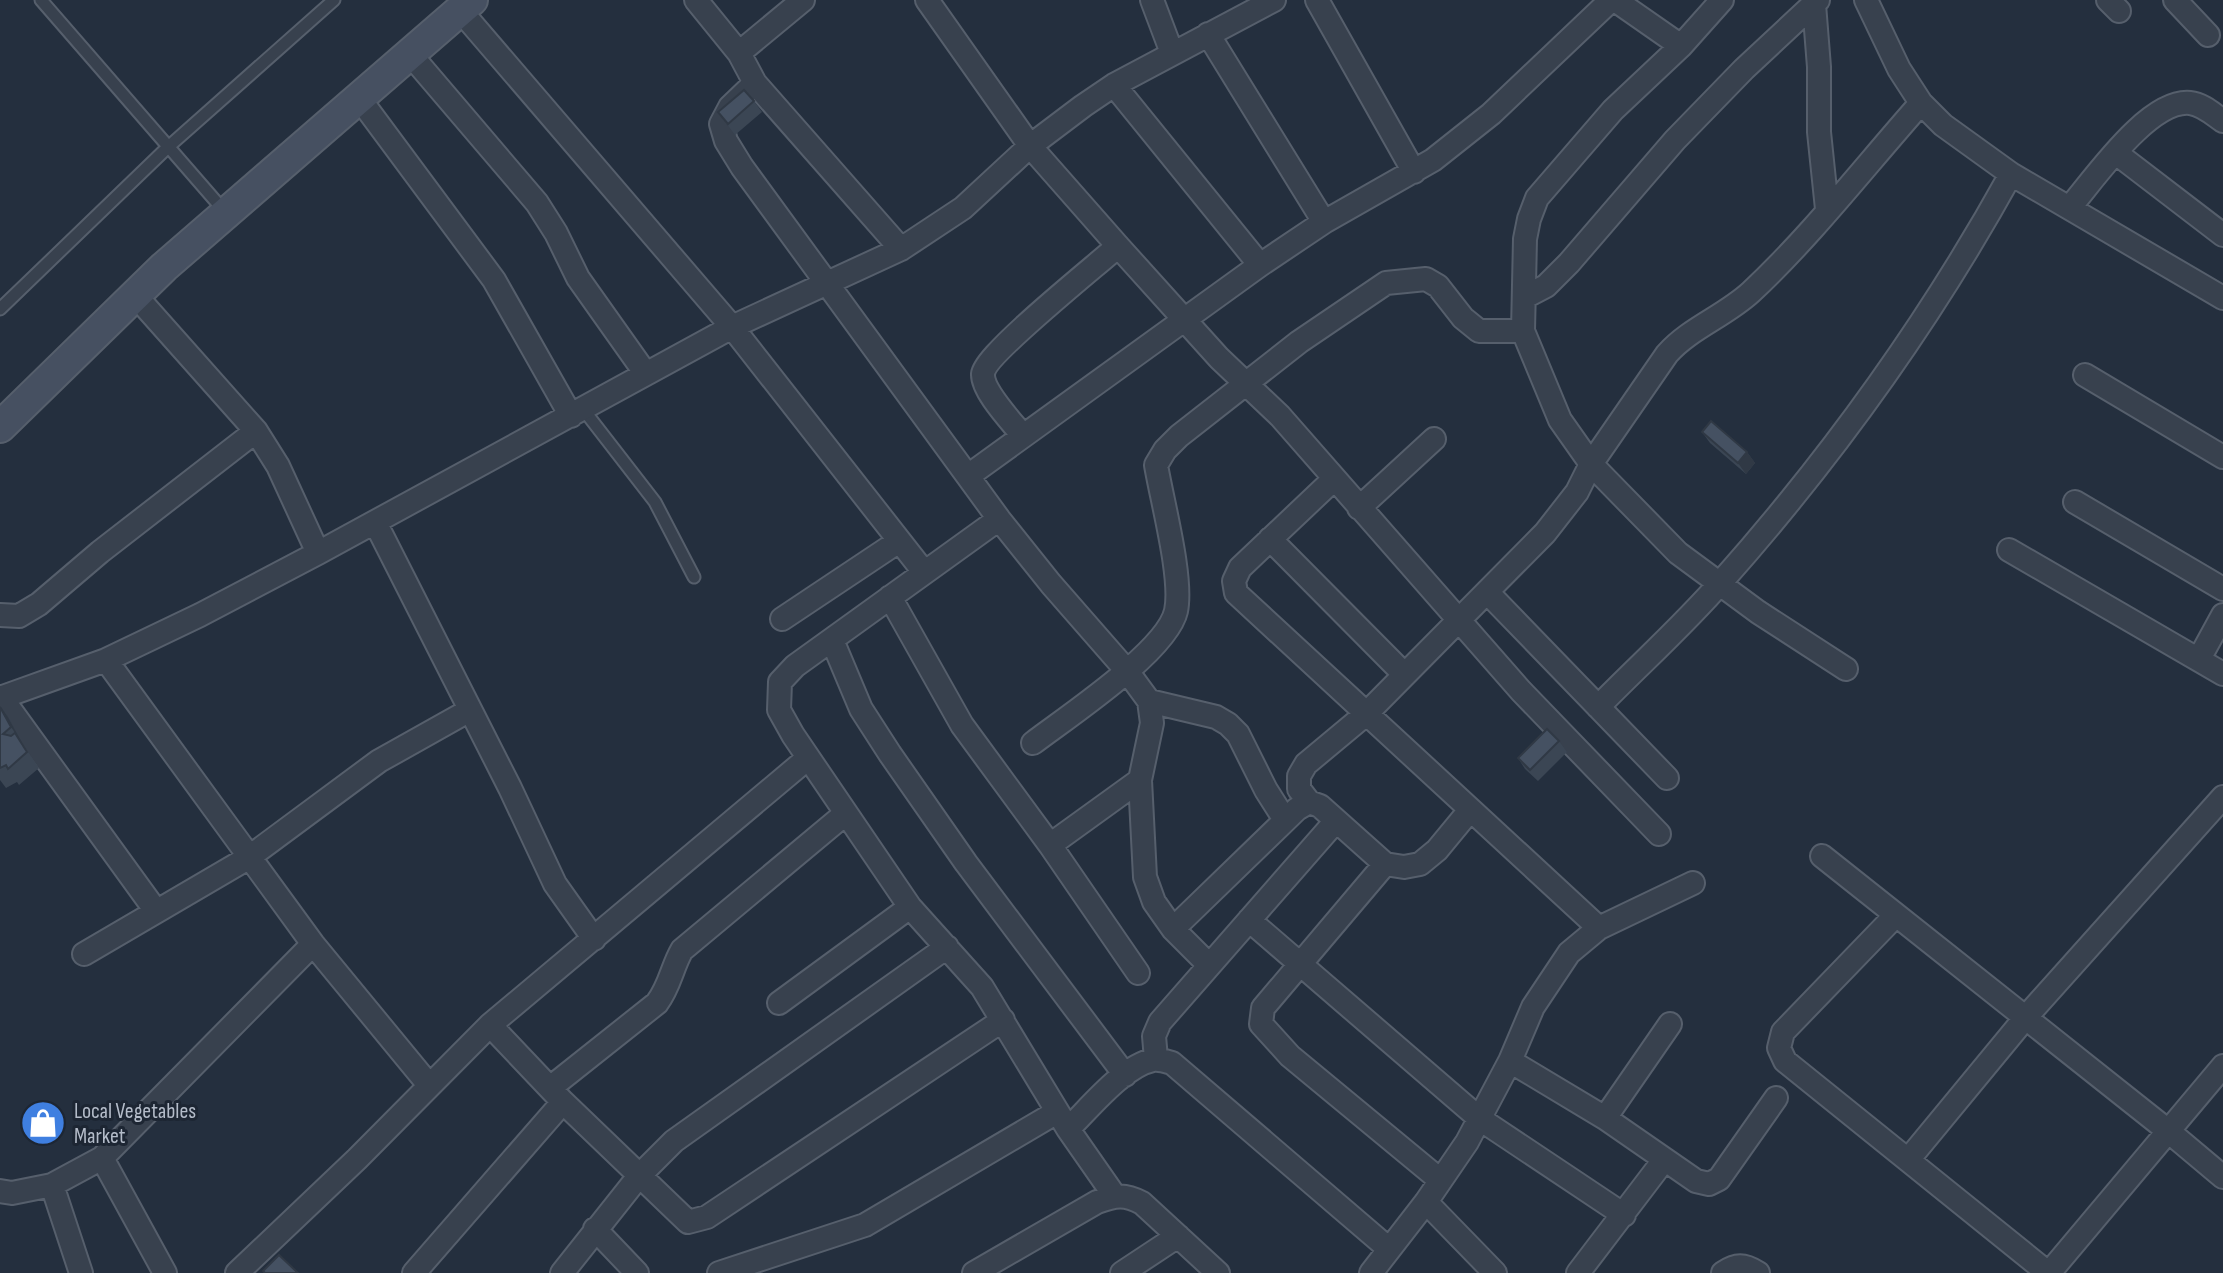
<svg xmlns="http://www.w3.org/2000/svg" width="2223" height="1273" viewBox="0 0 2223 1273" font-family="'Sofia Sans Condensed',sans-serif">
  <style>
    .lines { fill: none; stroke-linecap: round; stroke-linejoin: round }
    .lane-casing { stroke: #565f6c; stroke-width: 15 }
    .street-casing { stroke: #565f6c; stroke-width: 26 }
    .secondary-casing { stroke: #565f6c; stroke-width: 34 }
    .lane { stroke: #38414e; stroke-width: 11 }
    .street { stroke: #38414e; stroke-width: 22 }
    .secondary { stroke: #465061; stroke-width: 30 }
    .wall { fill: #3b4654 }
    .shaded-wall { fill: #303945 }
    .building { fill: #455162; stroke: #303945; stroke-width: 2 }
    .labels { text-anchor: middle; stroke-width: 6; stroke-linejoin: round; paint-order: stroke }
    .poi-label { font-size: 22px; fill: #b4bcc9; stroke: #1d2633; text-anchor: start }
  </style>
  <rect width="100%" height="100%" fill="#242f3e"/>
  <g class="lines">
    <!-- lane casing -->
    <g class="lane-casing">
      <path id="lane" d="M41,0L226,213
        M0,309L167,148L334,0
        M583,409L655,502L694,577"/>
    </g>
    <!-- street casing -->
    <g class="street-casing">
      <path id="street" d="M696,0L739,53L755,83L901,249
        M927,0L1030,146L1118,246L1219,358L1280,416L1521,691L1659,834
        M1152,0L1172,53
        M1317,0L1414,172
        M1615,0L1681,46
        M1722,0L1681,46L1613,110L1537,198L1529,219L1525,239L1523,331L1560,420L1591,464L1678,553L1758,612L1846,669
        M1866,0L1899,69L1921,103L1943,125L2011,174L2223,298
        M2108,0L2119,11
        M2175,0L2208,35
        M1814,4L1819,67V132L1827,209
        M460,10L732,327L924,572
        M1208,34L1324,222
        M739,53L803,0
        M410,54L537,203L556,233L578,278L646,374
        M755,83L730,107L721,124L726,141L742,167L999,519L1051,584L1127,671L1149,701L1152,723L1140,780L1145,877L1154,902L1173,929L1209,965
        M1114,85L1260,265
        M359,98L494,280L571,416
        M2116,153L2223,235
        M2070,207C2095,178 2149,99 2190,103C2202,104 2213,114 2223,121
        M135,295L256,431L278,466L318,553
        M1525,297L1546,286L1569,263L1675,140L1744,69L1818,0
        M2085,375L2223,457
        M1023,436C1012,422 982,391 983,374C985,354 1097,265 1118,246
        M968,476L1260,265L1324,222L1433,160L1491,114L1611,0
        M1334,479L1240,568L1234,581L1236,593L1599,928
        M2075,502L2223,589
        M1359,508L1434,439
        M999,519L795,666L780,682L779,710L793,735L910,907L982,987L1068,1129L1114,1195
        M375,522L510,788L555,884L594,939
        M1270,539L1404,674
        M2009,550L2223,674
        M1487,592L1667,778
        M890,597L962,725L1050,845L1138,973
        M0,615L19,616L39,604L100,552L256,431
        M782,619L899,541
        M832,640L861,709L890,754L966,863L1125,1075
        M2199,659L2223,615
        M106,660L313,944L429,1085
        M1,697L156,911
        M0,698L106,660L200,615L318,553L732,327L901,249L963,208L1030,146L1083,106L1114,85L1274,0
        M1149,701L1216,717L1228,724L1238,734L1266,790L1285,820
        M1598,707C1639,665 1684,625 1722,581C1832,457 1931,319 2011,174
        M1033,743C1067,717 1167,651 1176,611C1183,578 1162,501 1156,465L1165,450L1179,436L1299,342L1386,283L1426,279L1438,286L1463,318L1479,331H1523
        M1309,802L1299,789V776L1306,764L1366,714L1545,533L1577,492L1591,464L1667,354C1690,328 1725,316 1751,292C1812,235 1865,166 1921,103
        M1050,845L1140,780
        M1822,856L2167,1130L2223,1177
        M1385,864L1263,1008L1261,1024L1290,1056L1440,1180
        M1896,915L1783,1032L1779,1048L1785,1061L2048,1273
        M1249,920L1480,1119L1624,1215
        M1173,929L1297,809L1309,802L1320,806L1385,864L1404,867L1420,864L1437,850L1470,810
        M84,954L248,858L379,761L470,710
        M779,1003L910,907
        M490,1025L563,1102L688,1222L707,1217L1003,1020
        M1156,1059L1154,1036L1160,1022L1335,822
        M1510,1061L1605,1118L1696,1181L1709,1184L1719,1179L1776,1098
        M550,1088L657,1003C670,986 672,967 682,950L845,814
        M1605,1118L1670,1024
        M1068,1129C1089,1109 1123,1066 1153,1060C1159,1059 1165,1061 1172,1063L1389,1249
        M102,1158L165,1273
        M1908,1160L2026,1017L2223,797
        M52,1185L81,1273
        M0,1191L12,1193L52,1185L102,1158L313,944
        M1426,1202L1495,1273
        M595,1229L637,1273
        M237,1273L357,1159L490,1025L808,758
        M414,1273L563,1102
        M562,1273L639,1176L674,1141L947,947
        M719,1273L865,1225L1057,1112
        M974,1273L1097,1202C1116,1195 1125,1194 1142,1203L1218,1273
        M1122,1273L1178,1236
        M1371,1273L1426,1202L1467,1142L1510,1061L1533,1007L1569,953L1599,928L1693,883
        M1578,1273L1664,1160
        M1723,1273C1736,1264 1744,1264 1758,1273
        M2049,1273L2223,1066"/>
    </g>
    <!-- secondary casing -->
    <g class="secondary-casing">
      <path id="secondary" d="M0,427L164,267L472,0"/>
    </g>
    <!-- lane -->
    <use href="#lane" class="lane"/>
    <!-- street -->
    <use href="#street" class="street"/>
    <!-- secondary -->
    <use href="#secondary" class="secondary"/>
  </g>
  <!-- wall -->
  <path class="wall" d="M754,101L762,112L735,135L718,112Z
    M1702,432L1747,452L1755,463L1746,474L1710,443Z
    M0,706L8,717L22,743L39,768L19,785L17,782L6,788L0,780Z
    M1559,741L1567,752L1538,781L1525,769L1518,758Z"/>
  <!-- shaded-wall -->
  <path class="shaded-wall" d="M1747,452L1755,463L1746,474L1738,463Z
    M0,706L8,717L22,743L11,727Z"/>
  <!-- building -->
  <path class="building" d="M744,90L754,101L728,124L718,112Z
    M1711,421L1747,452L1738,463L1702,432Z
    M0,707L11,727L3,734L11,736L15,733L27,752L8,769L6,765L0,768Z
    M1547,729L1559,741L1530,770L1518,758Z
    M279,1255L298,1273H265L263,1271Z"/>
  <!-- icons -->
  <defs>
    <g id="shop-disc" transform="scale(2.3)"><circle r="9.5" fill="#3f7fe0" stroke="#1d2633"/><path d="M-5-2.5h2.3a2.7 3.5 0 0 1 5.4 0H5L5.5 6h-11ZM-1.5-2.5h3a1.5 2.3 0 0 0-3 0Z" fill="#fff"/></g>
  </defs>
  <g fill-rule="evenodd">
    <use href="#shop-disc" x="43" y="1123"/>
  </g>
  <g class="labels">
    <!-- poi labels -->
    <g class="poi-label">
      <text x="74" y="1118">Local Vegetables<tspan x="74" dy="25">Market</tspan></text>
    </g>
  </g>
</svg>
